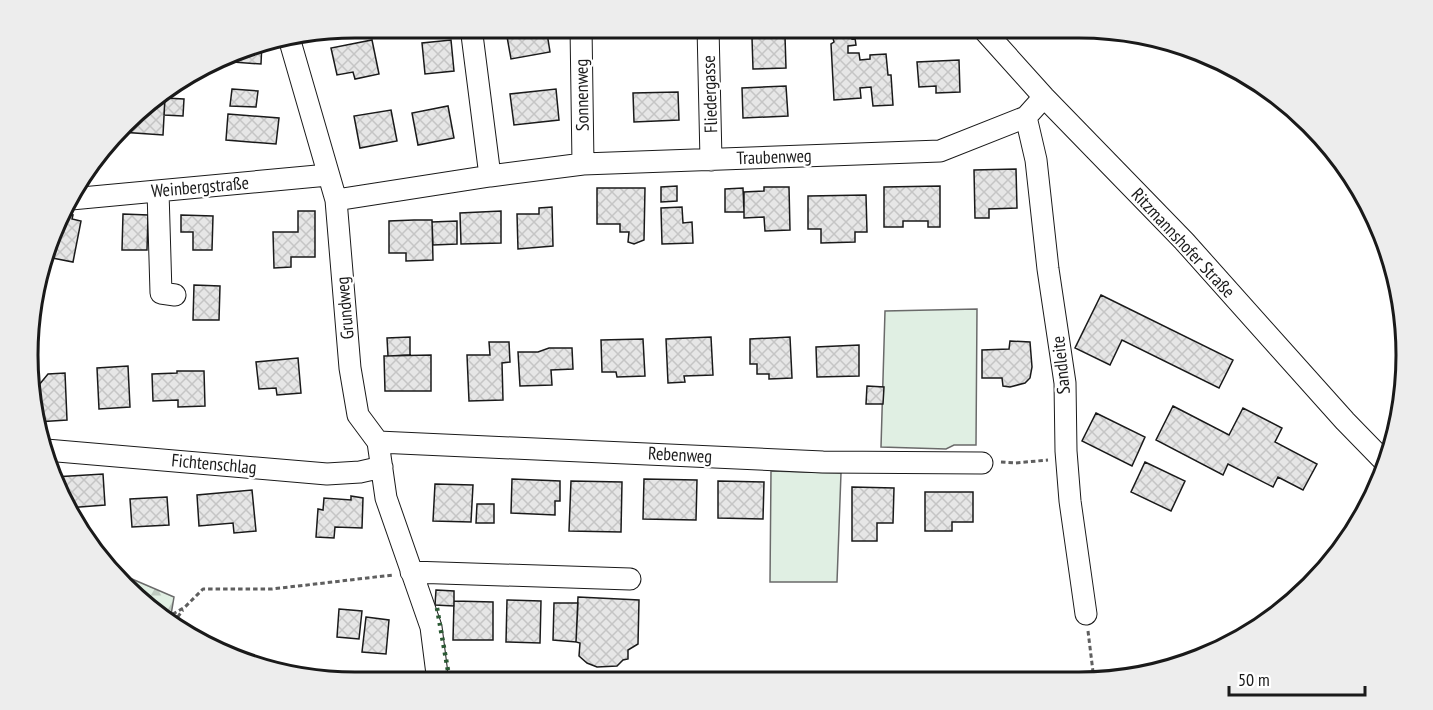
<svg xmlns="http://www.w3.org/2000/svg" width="1433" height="710" viewBox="0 0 1433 710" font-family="'PT Sans Narrow',sans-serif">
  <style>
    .green { fill: #e0efe3; stroke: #6a6a6a; stroke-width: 1.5 }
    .forest { fill: url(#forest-firs); stroke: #6a6a6a; stroke-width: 1.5 }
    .building { fill: url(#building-cross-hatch); stroke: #1a1a1a; stroke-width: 1.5 }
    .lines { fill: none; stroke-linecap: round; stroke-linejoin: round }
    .minor-casing { stroke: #1a1a1a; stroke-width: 23 }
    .path { stroke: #5f5f5f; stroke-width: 3; stroke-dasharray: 4.5 3; stroke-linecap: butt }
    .minor { stroke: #fff; stroke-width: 21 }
    .hedge { stroke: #2b5a34; stroke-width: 4.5; stroke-dasharray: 3 4.5; stroke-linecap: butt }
    .labels { text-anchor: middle; stroke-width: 4.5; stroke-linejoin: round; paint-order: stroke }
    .street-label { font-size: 18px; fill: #1a1a1a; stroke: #fff }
    .rim { fill: none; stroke: #1a1a1a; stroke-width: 3 }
  </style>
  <defs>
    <pattern id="forest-firs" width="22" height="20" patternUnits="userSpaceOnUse" patternTransform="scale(1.5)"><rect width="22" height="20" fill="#e0efe3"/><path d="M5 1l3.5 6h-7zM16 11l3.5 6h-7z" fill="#c0ccc2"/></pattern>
    <pattern id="building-cross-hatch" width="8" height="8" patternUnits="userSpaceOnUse" patternTransform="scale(1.5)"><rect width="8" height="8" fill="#e6e6e6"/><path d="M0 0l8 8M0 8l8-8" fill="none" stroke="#c5c5c5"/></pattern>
  </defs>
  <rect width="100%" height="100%" fill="#fff"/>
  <!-- green -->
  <path class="green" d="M977,309L976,445H954L946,449L881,447L885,311Z
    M771,471L841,473L837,582H770Z"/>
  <!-- forest -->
  <path class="forest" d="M111,570L174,597L170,621L123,587Z"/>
  <!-- building -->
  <path class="building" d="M421,27H445L446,31L421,33Z
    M531,27H546L550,52L511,59L506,31Z
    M830,27H849L852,39L855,38L856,45L848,46V53H859L860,60L870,59V55L886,54L888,75H891L893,105L873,106L871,87L860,88L861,98L834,100L831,44L834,42Z
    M785,36L786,68L753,69L752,38Z
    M372,40L379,74L355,79L353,72L337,75L331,48Z
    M451,40L454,71L425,74L422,43Z
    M262,42L261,64L219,61L249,45Z
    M959,60L960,92L936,93V86L919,87L917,62Z
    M786,86L788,116L743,118L742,88Z
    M232,89L258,91L256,107L230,106Z
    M556,89L559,120L514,125L510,94Z
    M678,92L679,120L634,122L633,93Z
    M153,97L165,98L163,135L121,132Z
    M165,98L184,99L183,116L164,115Z
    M448,106L454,138L418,145L412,113Z
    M391,110L397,141L360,148L354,116Z
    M228,114L279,118L276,144L226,140Z
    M1016,169L1017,208L989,209V218H975L974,170Z
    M677,186V201L661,202V187Z
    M940,186V227H928V221H903V227H884V187Z
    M764,187H789L790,230L765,231L764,217L744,218V192L764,191Z
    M597,188H645L644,240L634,244L628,242L629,232H620V224H597Z
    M743,188L744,212H725V189Z
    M866,195L867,232H855V242L821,243V229H808V196Z
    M552,207L553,246L518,249L517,214H539V208Z
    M682,207L683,223L692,222L693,243L662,244L661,208Z
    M298,211H315V257H291V267L274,268L273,232H298Z
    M501,211V243L461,244L460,213Z
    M65,214L73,215L72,219L81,221L73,262L47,257Z
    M123,214L148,215L147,250H122Z
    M181,215L213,216L212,250H193V232H181Z
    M414,220H432L433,260L406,261V253H389V221Z
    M457,221V244L433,245L432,222Z
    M194,285L220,286L219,320H193Z
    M1101,295L1233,360L1219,388L1122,340L1110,365L1075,348Z
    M410,337V355L388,356L387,338Z
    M711,337L713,375L684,376L685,382L668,383L666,339Z
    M790,337L792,378L769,379V374H757V364H750V339Z
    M643,339L645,376L617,377L616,372H602L601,340Z
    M1010,341L1030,342L1032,367L1030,378L1025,383L1010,387L1003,386L1002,378H982V350L1009,349Z
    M489,342H509L510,362L502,363L503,400L469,401L467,355H490Z
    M859,345V376L817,377L816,347Z
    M549,348H572L573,369L551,370L552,385L520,386L518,352H538Z
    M431,355V391H385L384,356Z
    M298,358L301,393L277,395L276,388L259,389L256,362Z
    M128,366L130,407L99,409L97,368Z
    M177,371H204L205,406L178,407V400L153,401L152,374L177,373Z
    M65,373L67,420L37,422L30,397V392L34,391L48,374Z
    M867,386L884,387L883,404H866Z
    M1173,406L1229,435L1243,408L1282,428L1275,442L1317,464L1303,490L1278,477L1273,487L1228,464L1223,475L1156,440Z
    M1096,413L1145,437L1132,466L1082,441Z
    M1145,462L1185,481L1171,511L1131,492Z
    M103,474L105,505L67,508L61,500L54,477Z
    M512,479L560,481V501H555V515L511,513Z
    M644,479L697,480L696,520L643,519Z
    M571,481L622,482L621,532L569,531Z
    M718,481L764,482L763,519L718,518Z
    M435,484L473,485L471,522L433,521Z
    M852,487L894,488L893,523H877V541H852Z
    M252,490L256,531L234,533L233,523L199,526L197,495Z
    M925,492H973V522H952V531H925Z
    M351,496L363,498L362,528L335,527L334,538L316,537L318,509L323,510L324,498L351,500Z
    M167,497L169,525L132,527L130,499Z
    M477,504H494V523H476Z
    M436,590L454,591V606L435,605Z
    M578,597L639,600L638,644L628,650V659L623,660L617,666L597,667L587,663L579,656L580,643L576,642Z
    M507,600L541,601L540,643L506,642Z
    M454,601L493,602V640H453Z
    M554,603H578L576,642L553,640Z
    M339,609L362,611L359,639L337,637Z
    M366,617L389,620L386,654L362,652Z"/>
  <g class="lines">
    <!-- minor casing -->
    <g class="minor-casing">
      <path id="minor" d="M471,27L490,176
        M581,27L583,164
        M708,27L711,160
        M982,28L1044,97L1184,241L1345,421L1383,460
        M289,38L336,200L350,368L358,415L378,442L386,498L431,627L438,682
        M1026,117L1036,160L1048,269L1065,383L1066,451L1070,501L1086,614
        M158,191L161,293L175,295
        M71,199L328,175
        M336,200L490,176L583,164L940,151L1026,117L1044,97
        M378,442L823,462L982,463
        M46,450L327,474L360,472L382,467
        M411,572L630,579"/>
    </g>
    <!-- path -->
    <path class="path" d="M1001,462L1015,463L1048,460
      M166,618L185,607L203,589H272L393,575
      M173,623L183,610
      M1088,631L1094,680"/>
    <!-- minor -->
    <use href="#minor" class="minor"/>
    <!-- hedge -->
    <path class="hedge" d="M437,608L450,682"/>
  </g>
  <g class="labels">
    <!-- street labels -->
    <g class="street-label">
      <text transform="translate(710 94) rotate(-92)" y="6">Fliedergasse</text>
      <text transform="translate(582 95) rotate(-91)" y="6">Sonnenweg</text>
      <text transform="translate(774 157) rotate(-2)" y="6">Traubenweg</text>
      <text transform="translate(200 187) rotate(-5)" y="6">Weinbergstraße</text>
      <text transform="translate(1183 243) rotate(47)" y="6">Ritzmannshofer Straße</text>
      <text transform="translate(345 308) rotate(-95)" y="6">Grundweg</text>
      <text transform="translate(1061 365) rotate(-96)" y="6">Sandleite</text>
      <text transform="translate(680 455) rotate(3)" y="6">Rebenweg</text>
      <text transform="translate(214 464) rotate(5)" y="6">Fichtenschlag</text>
    </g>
  </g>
  <!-- crop -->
  <path d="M0 0H1433V710H0ZM355 38H1079A317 317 0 0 1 1396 355V355A317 317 0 0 1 1079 672H355A317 317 0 0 1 38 355V355A317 317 0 0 1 355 38Z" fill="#ededed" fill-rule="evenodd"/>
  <path class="rim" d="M355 38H1079A317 317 0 0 1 1396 355V355A317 317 0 0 1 1079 672H355A317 317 0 0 1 38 355V355A317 317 0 0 1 355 38Z"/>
  <!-- scale -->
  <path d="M1229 686v9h136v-9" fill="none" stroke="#1a1a1a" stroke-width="3"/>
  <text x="1238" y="686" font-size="18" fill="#1a1a1a" stroke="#ffffff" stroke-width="4.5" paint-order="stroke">50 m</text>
</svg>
